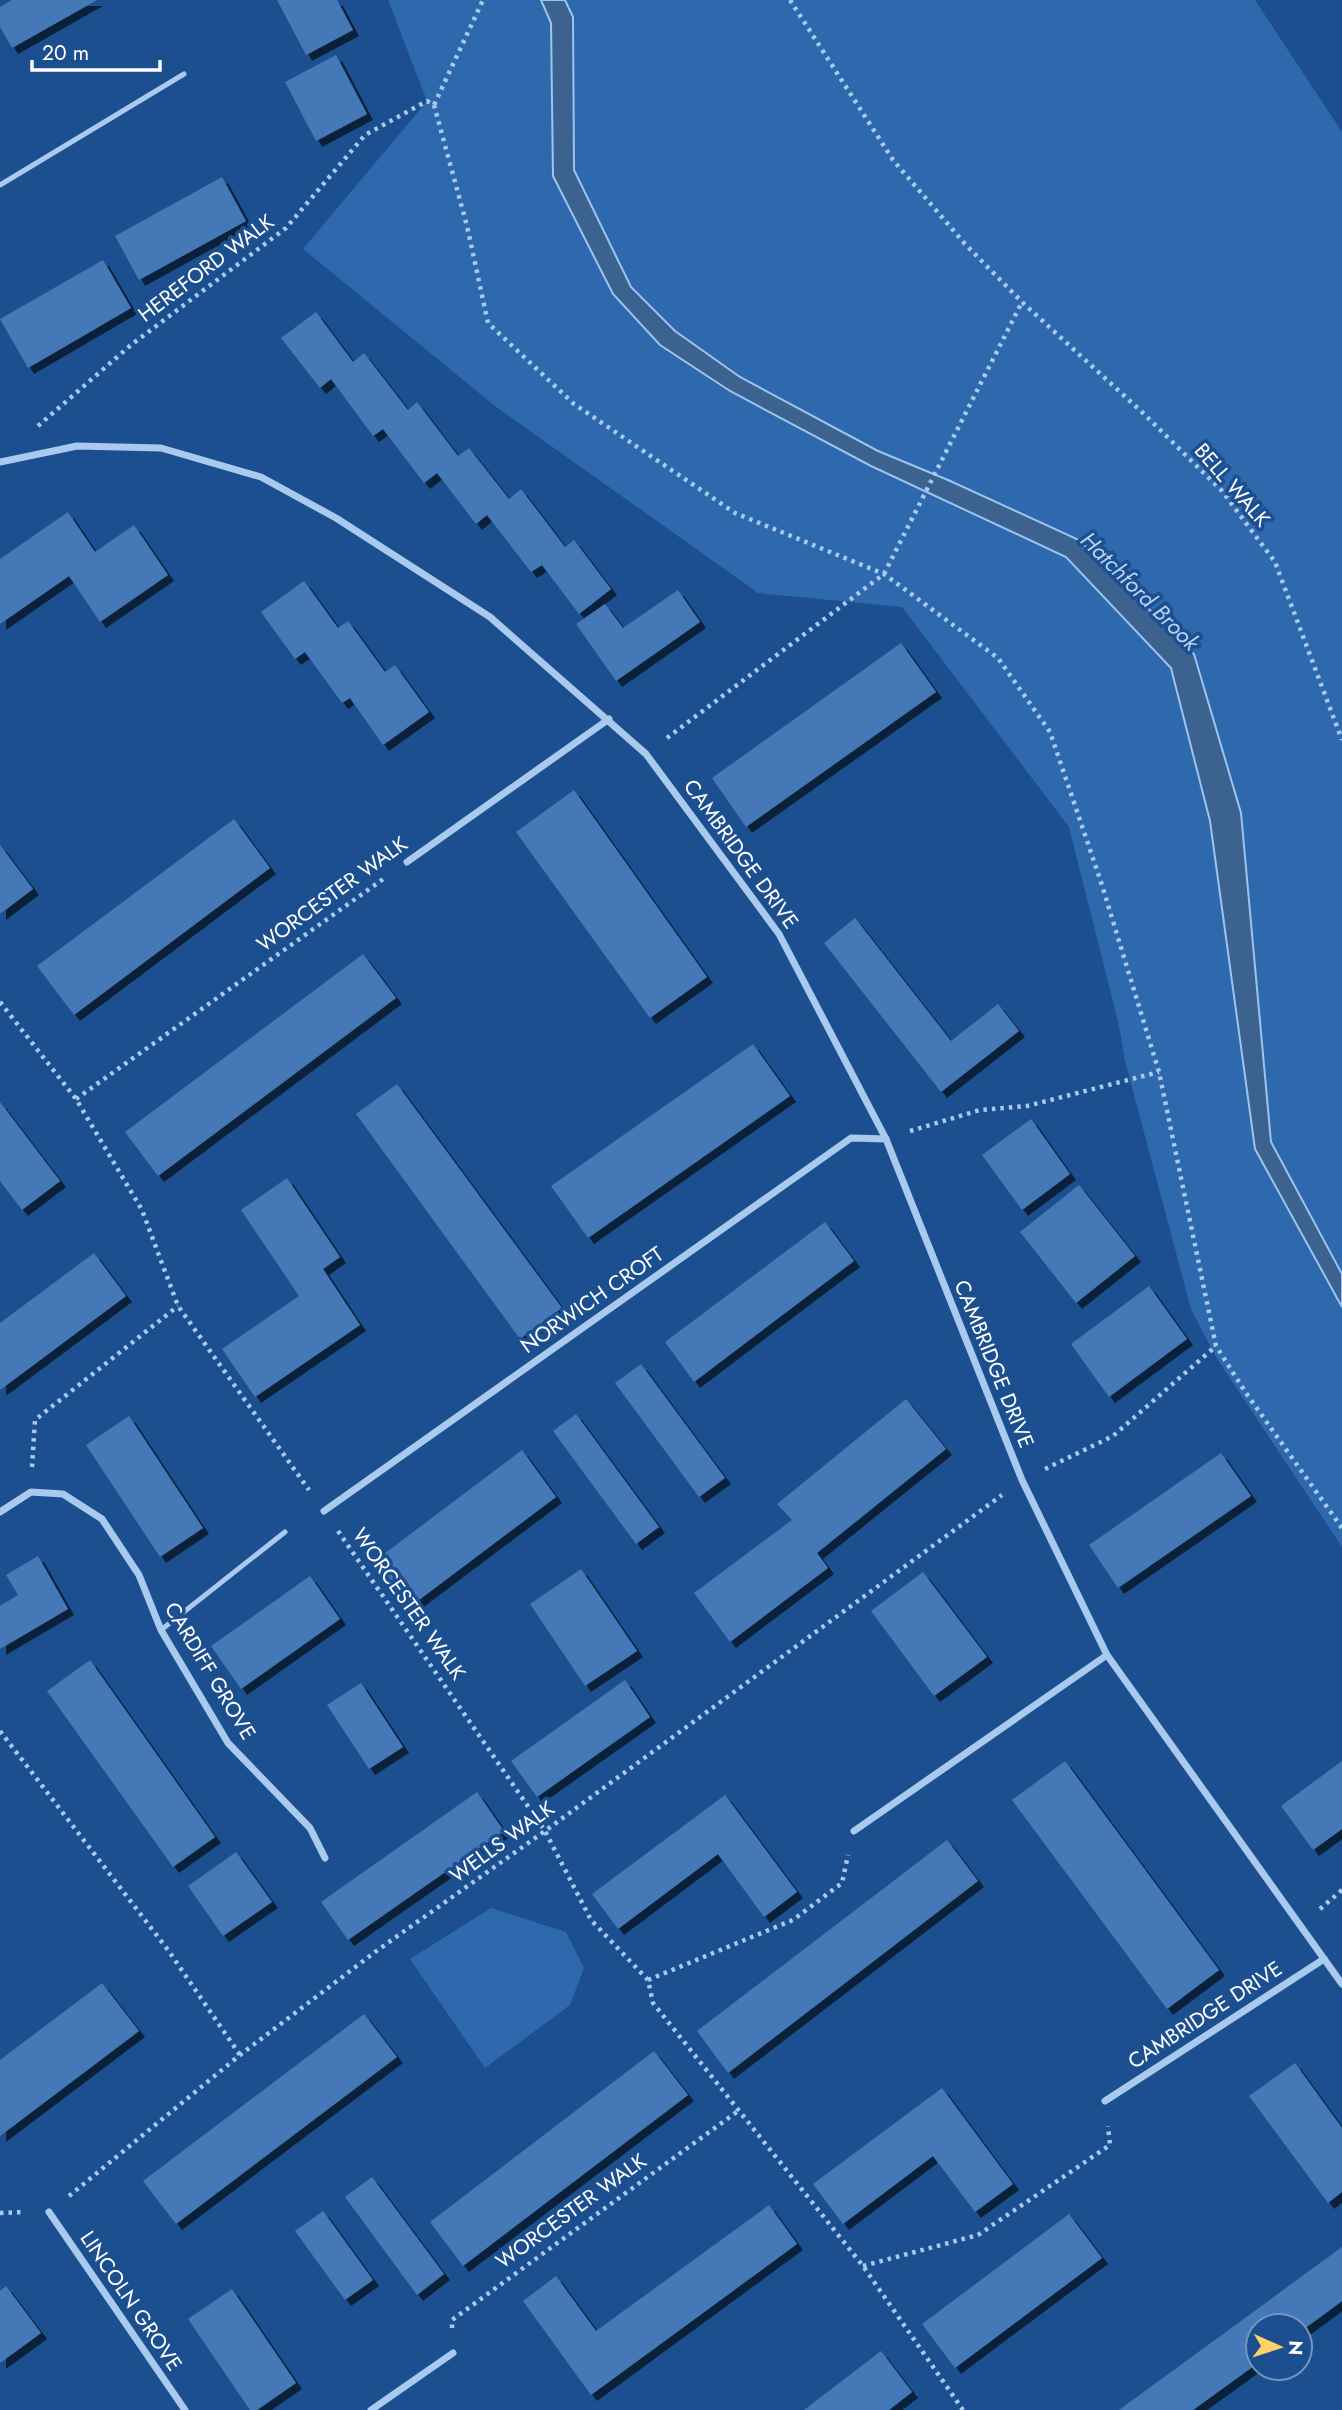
<svg xmlns="http://www.w3.org/2000/svg" width="1342" height="2410" font-family="Jost,sans-serif">
  <style>
    .green { fill: #2e69ad }
    .water { fill: #3c6290; stroke: #9cc4f0; stroke-width: 2 }
    .building { fill: #4478b7; filter: url(#shadow) }
    .lines { fill: none; stroke-linecap: round; stroke-linejoin: round }
    .path { stroke: #a9c9ee; stroke-width: 4.5; stroke-dasharray: 3.5 5; stroke-linecap: butt }
    .lane { stroke: #a9c9ee; stroke-width: 5 }
    .street { stroke: #a9c9ee; stroke-width: 7 }
    .labels { text-anchor: middle; dominant-baseline: central; stroke-width: 7; stroke-linejoin: round; paint-order: stroke }
    .street-label { font-size: 21px; fill: #fff; stroke: #1b4f8f }
    .water-label { font-size: 23px; font-style: italic; fill: #b5d3f5; stroke: #1b4f8f }
  </style>
  <defs>
    <filter id="shadow"><feDropShadow dx="6" dy="6" stdDeviation="0" flood-color="#0009"/></filter>
  </defs>
  <rect width="100%" height="100%" fill="#1b4f8f"/>
  <g class="green">
    <polygon points="388,0 1255,0 1342,132 1342,1547 1216,1357 1191,1309 1125,1061 1119,1026 1069,827 902,607 758,593 495,406 303,249 427,101"/>
    <polygon points="491,1908 566,1932 584,1968 570,2005 485,2068 410,1959"/>
  </g>
  <polygon class="water" points="541,0 565,0 573,17 574,170 631,287 675,331 740,377 878,451 948,480 1079,540 1194,654 1241,813 1271,1142 1342,1274 1342,1307 1255,1149 1210,821 1171,668 1066,557 871,466 730,391 660,345 613,294 553,176 551,23"/>
  <g class="building">
    <polygon points="12,0 97,0 12,48 0,27 0,7"/>
    <polygon points="277,0 337,0 353,30 306,55"/>
    <polygon points="336,55 367,114 316,141 285,82"/>
    <polygon points="222,177 246,221 139,280 115,236"/>
    <polygon points="103,260 131,308 28,368 0,319"/>
    <polygon points="316,312 353,362 364,353 408,410 417,402 458,456 469,448 509,499 521,489 565,547 574,540 611,589 579,614 542,565 531,572 487,515 476,524 437,473 424,483 383,429 373,436 331,379 320,388 281,338"/>
    <polygon points="68,512 95,552 134,525 168,575 100,622 69,576 0,624 0,559"/>
    <polygon points="304,581 338,628 348,621 385,672 395,665 429,712 383,745 350,698 342,703 305,652 295,659 261,612"/>
    <polygon points="678,590 700,622 616,681 576,624 605,604 623,628"/>
    <polygon points="901,643 936,692 746,827 712,778"/>
    <polygon points="574,790 707,977 650,1018 516,832"/>
    <polygon points="234,819 270,868 74,1015 37,966"/>
    <polygon points="0,845 33,889 0,914"/>
    <polygon points="855,918 951,1041 998,1004 1019,1031 941,1092 824,943"/>
    <polygon points="363,954 396,998 158,1176 125,1132"/>
    <polygon points="753,1044 790,1096 588,1238 551,1186"/>
    <polygon points="397,1084 562,1308 520,1339 356,1114"/>
    <polygon points="0,1102 60,1181 22,1210 0,1181"/>
    <polygon points="1031,1119 1070,1174 1022,1210 982,1155"/>
    <polygon points="287,1178 340,1257 323,1269 360,1325 255,1397 222,1349 299,1296 241,1210"/>
    <polygon points="1079,1185 1135,1256 1076,1303 1020,1232"/>
    <polygon points="825,1222 854,1261 694,1382 665,1342"/>
    <polygon points="94,1253 126,1296 0,1390 0,1323"/>
    <polygon points="1149,1286 1187,1339 1109,1397 1071,1344"/>
    <polygon points="641,1364 725,1478 699,1497 615,1383"/>
    <polygon points="906,1399 946,1449 817,1553 828,1568 730,1642 694,1593 792,1520 777,1504"/>
    <polygon points="576,1414 659,1527 636,1544 553,1431"/>
    <polygon points="129,1416 203,1528 160,1557 86,1445"/>
    <polygon points="522,1450 556,1497 411,1606 376,1560"/>
    <polygon points="1221,1453 1251,1496 1118,1588 1089,1545"/>
    <polygon points="38,1556 68,1609 0,1649 0,1606 18,1595 6,1575"/>
    <polygon points="581,1569 637,1651 585,1686 530,1604"/>
    <polygon points="923,1572 987,1657 934,1696 871,1611"/>
    <polygon points="310,1576 340,1619 241,1689 211,1646"/>
    <polygon points="90,1660 215,1837 173,1867 47,1691"/>
    <polygon points="625,1680 650,1717 537,1797 511,1761"/>
    <polygon points="361,1683 403,1747 369,1769 327,1705"/>
    <polygon points="1065,1761 1219,1970 1167,2009 1012,1800"/>
    <polygon points="1342,1761 1342,1829 1313,1850 1281,1806"/>
    <polygon points="477,1792 504,1831 348,1940 321,1902"/>
    <polygon points="725,1795 797,1892 764,1917 718,1854 618,1929 592,1894"/>
    <polygon points="947,1840 978,1881 728,2073 697,2031"/>
    <polygon points="236,1852 272,1902 223,1936 188,1886"/>
    <polygon points="102,1983 139,2031 0,2136 0,2060"/>
    <polygon points="364,2014 397,2057 176,2224 143,2181"/>
    <polygon points="654,2051 688,2095 463,2266 430,2222"/>
    <polygon points="1295,2063 1342,2128 1342,2192 1328,2203 1249,2096"/>
    <polygon points="942,2088 1013,2184 975,2212 933,2156 843,2224 813,2184"/>
    <polygon points="372,2177 444,2274 417,2295 345,2197"/>
    <polygon points="769,2205 797,2244 591,2395 523,2301 556,2276 596,2331"/>
    <polygon points="323,2211 373,2280 345,2300 295,2231"/>
    <polygon points="1069,2214 1102,2258 955,2368 922,2324"/>
    <polygon points="1342,2247 1342,2301 1300,2332 1300,2326 1258,2326 1258,2363 1193,2410 1119,2410"/>
    <polygon points="6,2286 41,2333 0,2363 0,2291"/>
    <polygon points="232,2289 296,2383 257,2410 250,2410 188,2319"/>
    <polygon points="881,2351 912,2392 889,2410 804,2410"/>
  </g>
  <g class="lines">
    <g class="path">
      <polyline points="790,0 893,160 965,244 1022,302 1143,413 1222,491 1275,562 1342,740"/>
      <polyline points="434,105 467,226 488,323 574,404 735,513 884,574 998,658 1050,732 1101,882 1159,1072 1216,1346 1246,1393 1342,1528"/>
      <polyline points="38,426 131,345 286,228 365,135 427,101 434,105 483,0"/>
      <polyline points="667,738 884,574 1022,302"/>
      <polyline points="0,1002 76,1099 142,1210 178,1306 309,1490"/>
      <polyline points="76,1099 386,877"/>
      <polyline points="910,1131 980,1110 1027,1106 1159,1072"/>
      <polyline points="32,1467 35,1420 178,1306"/>
      <polyline points="1045,1469 1113,1436 1216,1346"/>
      <polyline points="338,1531 545,1831 591,1920 648,1980 653,2003 863,2266 963,2410"/>
      <polyline points="0,1731 168,1950 240,2055"/>
      <polyline points="1320,1909 1342,1890"/>
      <polyline points="648,1980 793,1920 842,1883 848,1855"/>
      <polyline points="69,2196 240,2055 375,1952 545,1831 1002,1495"/>
      <polyline points="0,2213 24,2212"/>
      <polyline points="863,2266 978,2235 1110,2145 1108,2126"/>
      <polyline points="452,2328 452,2320 738,2111"/>
    </g>
    <g class="lane">
      <polyline points="0,185 184,74"/>
      <polyline points="161,1630 285,1532"/>
    </g>
    <g class="street">
      <polyline points="0,462 77,446 161,448 261,477 336,518 490,617 646,754 779,934 886,1139 1022,1480 1107,1655 1342,1984"/>
      <polyline points="407,862 609,719"/>
      <polyline points="324,1511 851,1138 886,1139"/>
      <polyline points="0,1512 31,1492 63,1494 102,1519 139,1575 161,1630 228,1743 310,1828 325,1858"/>
      <polyline points="854,1831 1107,1655"/>
      <polyline points="1105,2101 1324,1959"/>
      <polyline points="49,2212 185,2410"/>
      <polyline points="371,2410 453,2353"/>
    </g>
  </g>
  <g class="labels">
    <g class="street-label">
      <text transform="translate(206 268) rotate(-37)">HEREFORD WALK</text>
      <text transform="translate(1232 485) rotate(49)">BELL WALK</text>
      <text transform="translate(741 854) rotate(54)">CAMBRIDGE DRIVE</text>
      <text transform="translate(332 894) rotate(-36)">WORCESTER WALK</text>
      <text transform="translate(592 1300) rotate(-35)">NORWICH CROFT</text>
      <text transform="translate(994 1364) rotate(68)">CAMBRIDGE DRIVE</text>
      <text transform="translate(409 1604) rotate(55)">WORCESTER WALK</text>
      <text transform="translate(210 1671) rotate(59)">CARDIFF GROVE</text>
      <text transform="translate(502 1842) rotate(-36)">WELLS WALK</text>
      <text transform="translate(1205 2015) rotate(-33)">CAMBRIDGE DRIVE</text>
      <text transform="translate(571 2211) rotate(-36)">WORCESTER WALK</text>
      <text transform="translate(131 2301) rotate(56)">LINCOLN GROVE</text>
    </g>
    <g class="water-label">
      <text transform="translate(1140 591) rotate(45)">Hatchford Brook</text>
    </g>
  </g>
  <g transform="translate(1279 2347) rotate(93)"><circle r="33" fill="#1b4f8f" stroke="#7695bc" stroke-width="2"/>
  <path d="M0-5L12 26L0 18L-12 26Z" fill="#ffd166"/>
  <text y="-10" font-size="19" font-weight="bold" text-anchor="middle" fill="#ffffff">N</text>
  </g>
  <path d="M32 60v10h128v-10" fill="none" stroke="#ffffff" stroke-width="3.5"/>
  <text x="42" y="60" font-size="21" fill="#ffffff" stroke="#1b4f8f" stroke-width="5" paint-order="stroke">20 m</text>
</svg>
